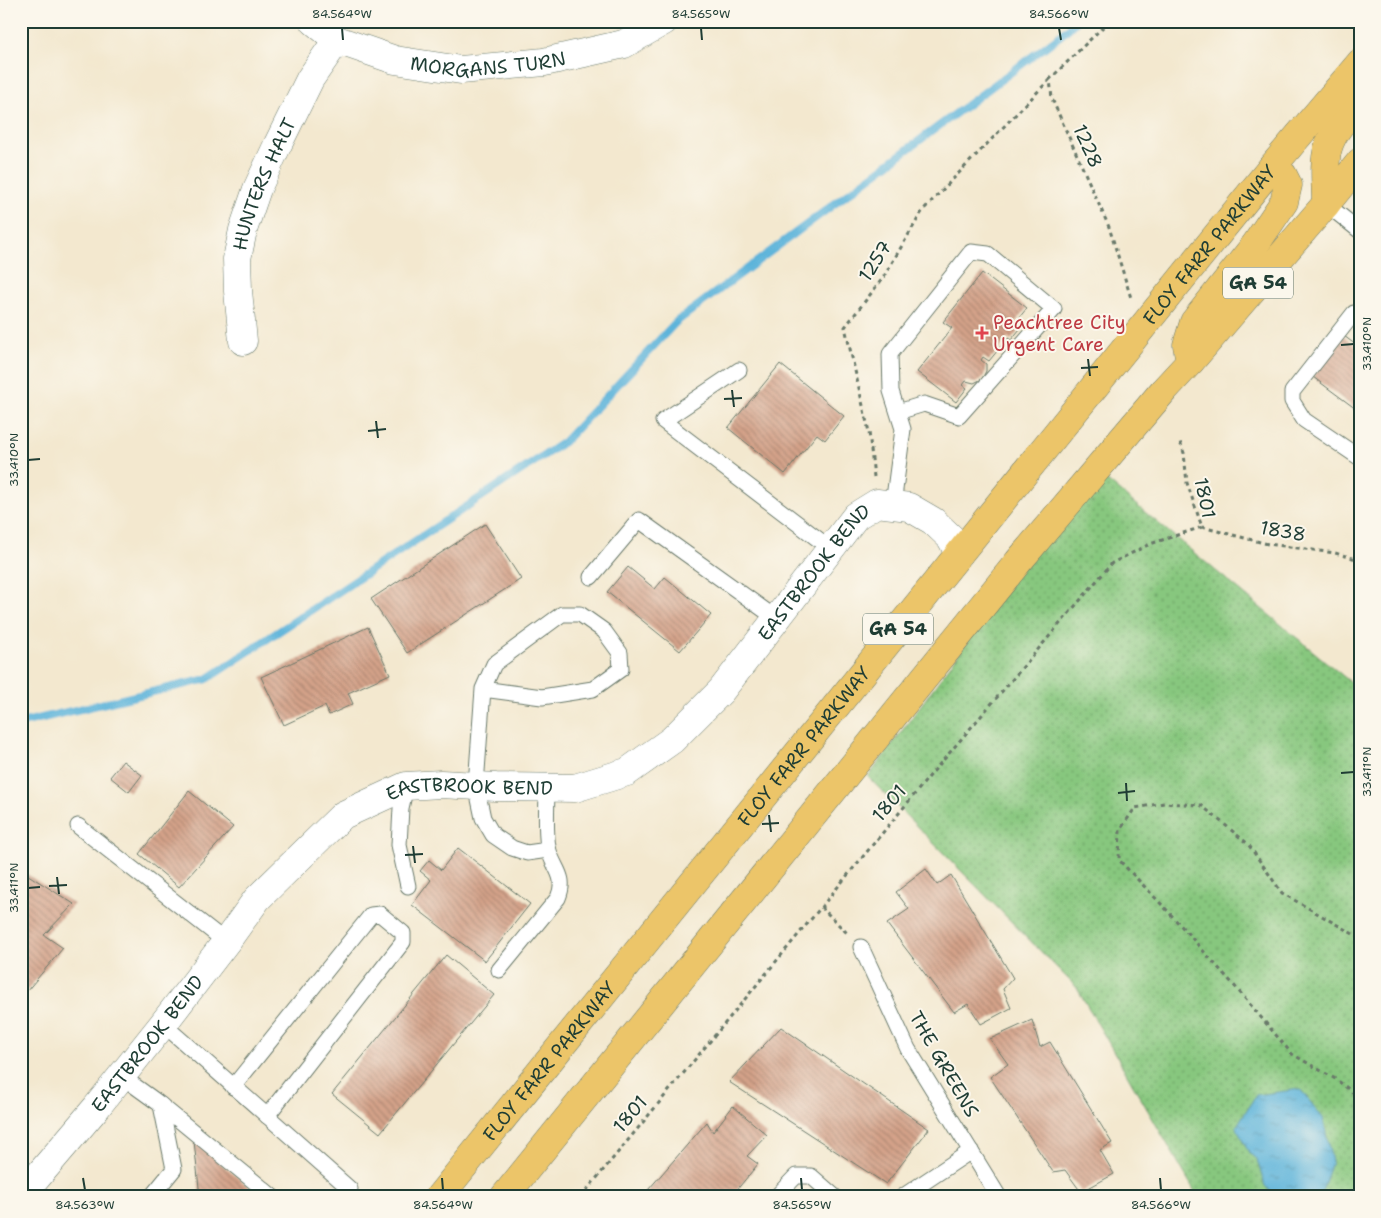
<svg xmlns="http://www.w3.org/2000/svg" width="1381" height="1218" font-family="'Shantell Sans',sans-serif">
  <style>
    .grass { fill: url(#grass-dots); stroke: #538259 }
    .water { fill: url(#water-ripples); stroke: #3e7887 }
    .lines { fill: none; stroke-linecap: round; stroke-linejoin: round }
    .stream { stroke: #5db4da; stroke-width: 8 }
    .building { fill: url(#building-back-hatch) }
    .service-casing { stroke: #69796a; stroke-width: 17 }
    .minor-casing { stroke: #69796a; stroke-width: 29 }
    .primary-casing { stroke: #69796a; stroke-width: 29 }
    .path { stroke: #69796a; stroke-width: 3; stroke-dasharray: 4 4; stroke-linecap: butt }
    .service { stroke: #fff; stroke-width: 15 }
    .minor { stroke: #fff; stroke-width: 28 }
    .primary { stroke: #ecc569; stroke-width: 28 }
    .ticks { fill: none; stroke: #1f3d34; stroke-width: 2 }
    .health-dot { fill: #e0444e; stroke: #fbf7ec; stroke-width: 2 }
    .labels { text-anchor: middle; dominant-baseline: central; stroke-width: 4; stroke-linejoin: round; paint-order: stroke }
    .shield { fill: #fbf7ec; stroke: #61756b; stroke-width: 1 }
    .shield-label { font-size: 18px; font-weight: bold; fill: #1f3d34 }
    .street-label { font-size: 19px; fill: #1f3d34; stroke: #fbf7ec }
    .health-label { font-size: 19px; fill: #be3a42; stroke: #fbf7ec; text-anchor: start }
    .neatline { fill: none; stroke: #1f3d34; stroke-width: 2 }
    .ticks-label { font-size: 12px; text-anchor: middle; fill: #1f3d34 }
  </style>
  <defs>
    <pattern id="grass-dots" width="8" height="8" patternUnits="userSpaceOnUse" patternTransform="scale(1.25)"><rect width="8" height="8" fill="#87c77e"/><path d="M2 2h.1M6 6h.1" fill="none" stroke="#6ea368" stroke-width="1.8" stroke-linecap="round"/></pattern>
    <pattern id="water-ripples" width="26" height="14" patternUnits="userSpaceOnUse" patternTransform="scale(1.25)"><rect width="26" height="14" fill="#5db4da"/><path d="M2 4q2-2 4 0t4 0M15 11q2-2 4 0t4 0" fill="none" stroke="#4c94b2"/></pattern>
    <pattern id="building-back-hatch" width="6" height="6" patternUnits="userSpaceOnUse" patternTransform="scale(1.25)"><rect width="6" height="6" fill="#d4a289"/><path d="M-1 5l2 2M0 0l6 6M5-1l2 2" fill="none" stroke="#ab8571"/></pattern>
  </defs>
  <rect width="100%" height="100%" fill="#fbf7ec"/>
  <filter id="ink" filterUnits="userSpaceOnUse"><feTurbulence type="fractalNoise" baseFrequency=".02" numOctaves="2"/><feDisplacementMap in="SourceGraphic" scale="10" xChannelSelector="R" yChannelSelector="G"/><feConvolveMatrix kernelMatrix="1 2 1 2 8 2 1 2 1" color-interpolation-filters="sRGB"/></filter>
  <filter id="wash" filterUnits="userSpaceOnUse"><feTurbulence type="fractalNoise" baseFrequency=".0096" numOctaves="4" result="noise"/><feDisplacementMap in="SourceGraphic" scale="20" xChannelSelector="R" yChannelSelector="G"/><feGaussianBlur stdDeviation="1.12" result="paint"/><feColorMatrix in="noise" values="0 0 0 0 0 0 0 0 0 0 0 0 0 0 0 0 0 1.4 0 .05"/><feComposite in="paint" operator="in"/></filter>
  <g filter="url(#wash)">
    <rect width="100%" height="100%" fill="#f3e8cf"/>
    <polygon class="grass" points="1094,470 1360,690 1360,1197 1198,1197 1077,988 868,777"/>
    <polygon class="water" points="1300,1089 1323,1118 1332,1162 1320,1197 1278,1197 1265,1186 1257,1160 1249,1153 1236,1127 1256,1095"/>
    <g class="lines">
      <polyline class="stream" points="21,723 207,679 564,442 676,322 1061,35 1077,21"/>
    </g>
    <g id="blocks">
      <g class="building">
        <polygon points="982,273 1027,308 1014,324 1020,329 1011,340 1008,338 989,361 983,357 981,360 986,364 986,371 982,379 974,383 966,381 963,385 967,388 956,402 917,372 952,328 943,322"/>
        <polygon points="1344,336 1360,348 1360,412 1313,377"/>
        <polygon points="780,364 844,416 825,440 817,434 785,474 728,428"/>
        <polygon points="485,524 521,579 407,653 371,599"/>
        <polygon points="628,567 655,589 665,577 711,615 680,651 607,592"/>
        <polygon points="368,627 390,674 348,693 353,704 329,715 325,706 284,725 261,677"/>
        <polygon points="123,761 142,775 129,792 110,777"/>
        <polygon points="189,791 233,827 179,887 139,854"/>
        <polygon points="458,848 530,904 485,961 412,905 431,880 420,871 429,860 441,870"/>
        <polygon points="926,869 937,885 951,875 1013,978 1003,989 1011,1008 981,1024 968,1004 954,1012 887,924 909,909 896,892"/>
        <polygon points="25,873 74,904 44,935 63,948 26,992 21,988 21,877"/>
        <polygon points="446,955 494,995 380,1133 332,1094"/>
        <polygon points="1032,1020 1040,1047 1050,1042 1112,1143 1100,1150 1114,1174 1081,1192 1065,1170 1053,1172 990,1077 1008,1064 990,1039"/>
        <polygon points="781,1027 929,1129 886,1184 729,1082"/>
        <polygon points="733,1106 767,1135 747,1156 758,1164 731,1197 642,1197 707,1122 713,1132"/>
        <polygon points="194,1141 261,1197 200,1197"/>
      </g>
    </g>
  </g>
  <g filter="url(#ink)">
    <use href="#blocks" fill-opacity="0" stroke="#69796a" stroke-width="1"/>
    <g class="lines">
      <g class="service-casing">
        <g id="service">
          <polyline points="1326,204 1360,231"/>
          <polyline points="1360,314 1354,313 1292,392 1292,401 1304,420 1360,458"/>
          <polyline points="739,370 663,421 831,549"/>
          <polyline points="893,505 903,429 891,391 890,354 971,252 988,254 1054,309 959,416 924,404 898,412"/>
          <polyline points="591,577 639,520 777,619"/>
          <polyline points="483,689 542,697 593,689 621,669 620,653 604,631 580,614 562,614 494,664 483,689 476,785 483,818 493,835 512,848 527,853 541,851 548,848"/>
          <polyline points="406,786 401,808 399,845 408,886"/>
          <polyline points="78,826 226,942"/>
          <polyline points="861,947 908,1049 999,1197"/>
          <path d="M499,970l59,-72c10,-23 -6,-30 -10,-51 -3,-19 -1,-40 -1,-59"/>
          <polyline points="163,1024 350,1189"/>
          <polyline points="121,1076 157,1102 273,1197"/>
          <polyline points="233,1087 371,915 380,914 403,933 403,942 267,1116"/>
          <polyline points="151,1197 174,1169 161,1105"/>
          <polyline points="776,1197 796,1176 811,1176 835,1197"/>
          <polyline points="902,1197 971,1151"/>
        </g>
      </g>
      <g class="minor-casing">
        <g id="minor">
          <path id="s1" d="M314,21l23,19 58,20 66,10 83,-8 80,-18 40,-23"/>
          <path id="s2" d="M243,341l-5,-50 -1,-32 6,-29 14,-41 20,-43 33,-67 27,-39"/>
          <path id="s3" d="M21,1196l75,-88 67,-84 63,-82 31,-43 86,-84 63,-29 35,-2 55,3 79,1 52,-16 45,-32 49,-49 135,-175 21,-13 32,4 24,14 18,17 8,16"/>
        </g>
      </g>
      <g class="primary-casing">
        <g id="primary">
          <path d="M1326,204c0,-18 -3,-39 2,-56 5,-18 20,-32 32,-46"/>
          <polyline points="1190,362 1187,345 1194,322 1255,245 1284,202 1288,185 1283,175 1272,167"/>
          <path id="s4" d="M439,1197l833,-1030 88,-104"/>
          <polyline points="504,1197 1018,562 1164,390 1190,362 1326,204 1360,162"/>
        </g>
      </g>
      <g class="path">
        <polyline points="1109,21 1050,79 1052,99 1109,227 1131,298"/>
        <polyline points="874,477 869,432 845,327 883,278 923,210 1050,79"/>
        <polyline points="1202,527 1268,544 1335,553 1360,560"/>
        <polyline points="821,907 848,934"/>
        <polyline points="1360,938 1282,893 1248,844 1201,805 1164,803 1135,808 1120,830 1119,860 1165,908 1232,983 1292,1054 1337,1080 1360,1098"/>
        <polyline points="581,1197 933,772 1112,563 1150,544 1202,527 1187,483 1184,453 1180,442"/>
      </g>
      <use href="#service" class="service"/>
      <use href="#minor" class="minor"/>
      <use href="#primary" class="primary"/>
    </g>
  </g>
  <path class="ticks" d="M342,28l1,12M701,28l1,12M1059,28l2,12M1341,345l13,-1M1088,359l2,17M1081,368l17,-1M732,390l2,17M724,399l18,-1M376,421l2,17M368,431l18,-2M28,460l12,-1M1341,773l13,-1M1126,783l1,18M1118,793l17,-2M769,815l2,17M762,824l17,-1M413,846l2,17M405,855l18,-1M57,877l2,17M49,886l18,-1M28,888l12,-1M83,1178l2,12M442,1178l1,12M801,1178l1,12M1160,1178l1,12"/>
  <path class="health-dot" d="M979.5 325.5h5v5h5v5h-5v5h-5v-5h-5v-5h5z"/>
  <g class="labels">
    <g class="shield">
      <rect x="1223" y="267.5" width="70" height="31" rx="4"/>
      <rect x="863" y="613.5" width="70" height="31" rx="4"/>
    </g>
    <g class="shield-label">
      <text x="1258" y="283">GA 54</text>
      <text x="898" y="629">GA 54</text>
    </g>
    <g class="street-label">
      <text stroke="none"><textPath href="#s1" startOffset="185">MORGANS TURN</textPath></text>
      <text transform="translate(1088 146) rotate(66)">1228</text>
      <text stroke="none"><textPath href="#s2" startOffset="162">HUNTERS HALT</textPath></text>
      <text stroke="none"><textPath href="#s4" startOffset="1225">FLOY FARR PARKWAY</textPath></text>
      <text transform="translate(875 261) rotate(-57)">1257</text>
      <text transform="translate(1205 498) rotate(78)">1801</text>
      <text transform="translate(1283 531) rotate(10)">1838</text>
      <text stroke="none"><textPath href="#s3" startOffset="1068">EASTBROOK BEND</textPath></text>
      <text stroke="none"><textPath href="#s4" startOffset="580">FLOY FARR PARKWAY</textPath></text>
      <text stroke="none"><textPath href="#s3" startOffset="632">EASTBROOK BEND</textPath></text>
      <text transform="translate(889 803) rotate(-50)">1801</text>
      <text stroke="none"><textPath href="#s3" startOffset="198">EASTBROOK BEND</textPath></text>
      <text stroke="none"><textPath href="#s4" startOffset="175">FLOY FARR PARKWAY</textPath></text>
      <text transform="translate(944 1064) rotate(60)">THE GREENS</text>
      <text transform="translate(630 1114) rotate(-50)">1801</text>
    </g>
    <g class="health-label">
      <text x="993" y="322">Peachtree City<tspan x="993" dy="22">Urgent Care</tspan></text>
    </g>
  </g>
  <rect width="1381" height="1218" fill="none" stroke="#fbf7ec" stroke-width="55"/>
  <rect x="28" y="28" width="1326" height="1162" class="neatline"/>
  <g class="ticks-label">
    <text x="342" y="18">84.564°W</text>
    <text x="701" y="18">84.565°W</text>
    <text x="1059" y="18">84.566°W</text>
    <text transform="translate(1367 344) rotate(-90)" y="4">33.410°N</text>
    <text transform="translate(14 460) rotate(-90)" y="4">33.410°N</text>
    <text transform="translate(1367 772) rotate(-90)" y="4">33.411°N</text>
    <text transform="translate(14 888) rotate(-90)" y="4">33.411°N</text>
    <text x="85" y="1209">84.563°W</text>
    <text x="443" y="1209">84.564°W</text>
    <text x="802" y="1209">84.565°W</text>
    <text x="1161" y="1209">84.566°W</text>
  </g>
</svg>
